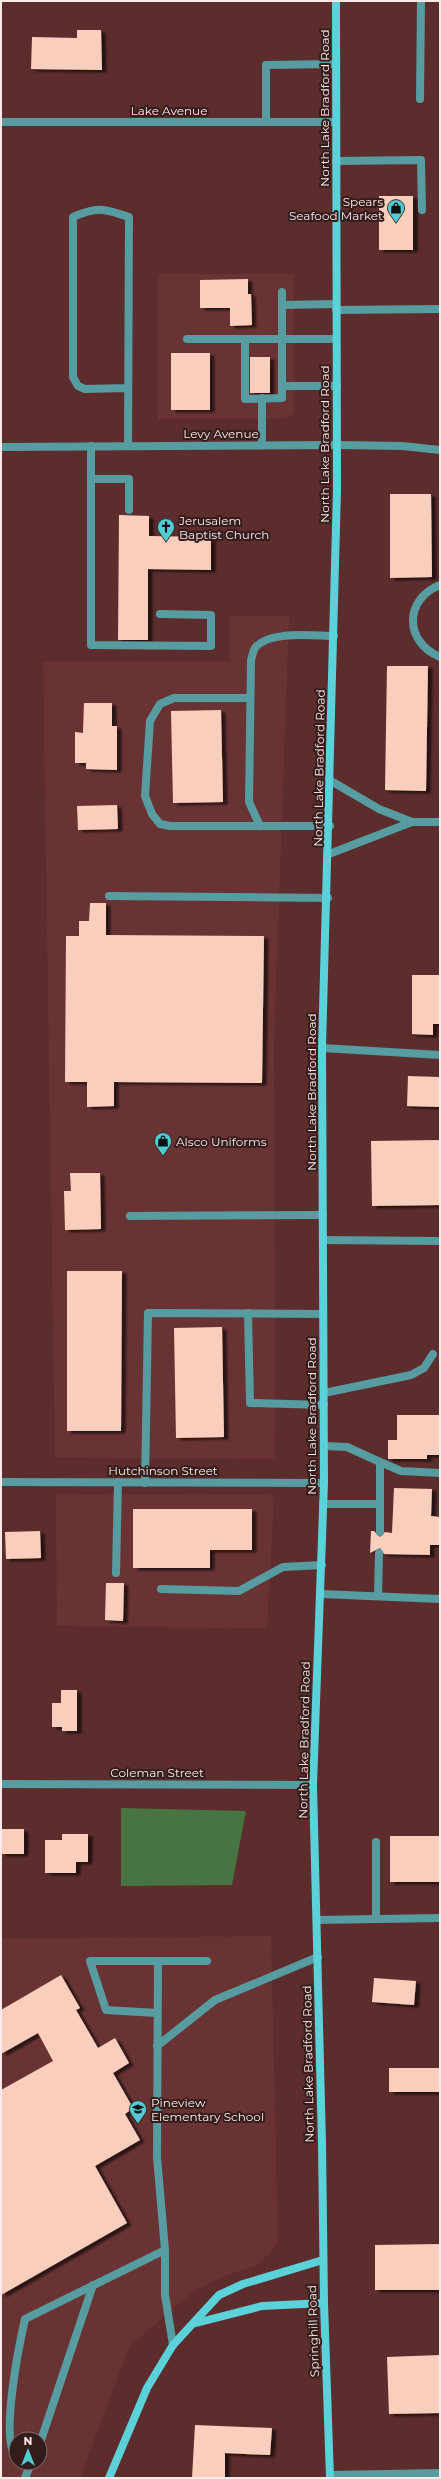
<svg xmlns="http://www.w3.org/2000/svg" width="441" height="2479" font-family="Montserrat,sans-serif">
  <style>
    .built { fill: #6a3333; fill-rule: evenodd }
    .green { fill: #487343 }
    .building { fill: #facebd; filter: url(#shadow) }
    .lines { fill: none; stroke-linecap: round; stroke-linejoin: round }
    .service { stroke: #579ca1; stroke-width: 8 }
    .minor { stroke: #579ca1; stroke-width: 8 }
    .tertiary { stroke: #579ca1; stroke-width: 8 }
    .secondary { stroke: #5bd1d9; stroke-width: 8 }
    .labels { text-anchor: middle; dominant-baseline: central; stroke-width: 4; stroke-linejoin: round; paint-order: stroke }
    .street-label { font-size: 12px; fill: #fde9e8; stroke: #331d1c }
    .poi-label { font-size: 12px; fill: #fde9e8; stroke: #331d1c; text-anchor: start }
  </style>
  <defs>
    <filter id="shadow"><feDropShadow dx="4.5" dy="2.5" stdDeviation="1" flood-color="#0009"/></filter>
  </defs>
  <rect width="100%" height="100%" fill="#5c2d2c"/>
  <g class="built">
    <polygon points="158,274 294,274 294,412 289,417 282,419 158,419"/>
    <polygon points="230,616 289,616 274,1042 275,1459 55,1458 43,661 230,661"/>
    <polygon points="56,1494 268,1495 274,1497 267,1628 57,1626"/>
    <path d="M271,1936l7,305 -8,12 -13,12 -33,11 -26,13 -17,12 -52,46 -49,131h-79v-539zM16,2439h24v24h-24z"/>
  </g>
  <polygon class="green" points="121,1808 246,1811 232,1885 121,1886"/>
  <g class="building">
    <polygon points="77,30 101,30 102,70 31,69 32,37 77,38"/>
    <rect x="379" y="196" width="34" height="54"/>
    <polygon points="248,279 248,294 251,294 252,325 230,326 230,308 200,308 200,280"/>
    <rect x="171" y="353" width="39" height="57"/>
    <rect x="250" y="357" width="20" height="36"/>
    <polygon points="390,494 431,494 432,577 390,578"/>
    <polygon points="119,515 149,516 149,536 211,537 211,570 148,569 148,640 118,640"/>
    <polygon points="387,666 428,666 426,791 385,790"/>
    <polygon points="84,703 112,703 112,726 117,726 117,770 86,769 86,763 75,763 75,732 83,733"/>
    <polygon points="221,710 223,802 173,803 171,711"/>
    <polygon points="117,805 118,829 78,830 77,806"/>
    <polygon points="90,903 106,903 106,935 264,936 262,1083 114,1082 114,1106 87,1107 87,1082 65,1082 66,936 79,936 79,921 89,921"/>
    <polygon points="412,975 440,975 440,1024 433,1024 433,1035 412,1034"/>
    <polygon points="408,1076 440,1077 440,1107 407,1106"/>
    <polygon points="440,1140 440,1205 372,1206 371,1141"/>
    <polygon points="70,1173 100,1173 101,1229 65,1230 64,1191 71,1191"/>
    <polygon points="67,1271 122,1271 121,1431 67,1431"/>
    <polygon points="222,1327 224,1437 176,1438 174,1328"/>
    <polygon points="397,1415 440,1415 440,1455 427,1455 427,1459 388,1459 388,1440 397,1440"/>
    <polygon points="394,1488 432,1489 431,1516 440,1517 440,1545 430,1545 430,1555 384,1554 380,1548 370,1553 371,1531 374,1531 380,1537 385,1532 392,1533"/>
    <polygon points="133,1509 252,1509 252,1550 210,1550 210,1568 133,1568"/>
    <polygon points="40,1531 41,1558 6,1559 5,1532"/>
    <polygon points="106,1583 124,1583 123,1621 105,1620"/>
    <polygon points="61,1690 77,1690 77,1731 62,1731 62,1727 52,1727 52,1703 61,1703"/>
    <rect x="1" y="1829" width="23" height="25"/>
    <polygon points="62,1834 88,1834 88,1862 76,1862 76,1873 45,1873 45,1840 62,1840"/>
    <rect x="390" y="1836" width="50" height="46"/>
    <polygon points="61,1975 80,2008 76,2010 98,2048 115,2038 129,2063 113,2073 133,2108 125,2114 140,2140 95,2166 127,2223 1,2295 1,2090 53,2061 38,2033 1,2054 1,2010"/>
    <polygon points="374,1978 416,1981 414,2005 372,2002"/>
    <rect x="389" y="2068" width="51" height="24"/>
    <polygon points="440,2244 440,2290 375,2290 375,2245"/>
    <polygon points="440,2355 440,2413 389,2414 387,2357"/>
    <polygon points="195,2425 272,2428 270,2455 225,2453 225,2478 192,2478"/>
  </g>
  <g class="lines">
    <g class="service">
      <polyline points="420,99 421,1"/>
      <polyline points="266,122 266,65 336,64"/>
      <polyline points="336,161 421,160 422,210"/>
      <polyline points="282,305 336,304"/>
      <polyline points="336,310 440,309"/>
      <polyline points="187,339 336,339"/>
      <polyline points="245,339 245,399 282,398 282,292"/>
      <polyline points="282,386 337,386"/>
      <path d="M128,388l-43,1 -7,-3 -5,-9v-160c26,-11 30,-8 56,0l-1,229"/>
      <polyline points="262,445 262,398"/>
      <polyline points="91,446 91,645 211,646 211,615 160,614"/>
      <polyline points="91,479 129,479 129,510"/>
      <path d="M440,585c-36,14 -36,57 0,72"/>
      <polyline points="250,698 174,698 160,704 150,721 145,796 152,814 160,824 170,826 330,826"/>
      <path d="M260,826l-11,-24 2,-142c1,-3 2,-9 4,-12 14,-18 59,-12 79,-12"/>
      <polyline points="109,896 328,898"/>
      <polyline points="322,1048 440,1055"/>
      <polyline points="130,1216 323,1215"/>
      <polyline points="323,1240 440,1241"/>
      <polyline points="248,1313 250,1403 324,1405"/>
      <polyline points="324,1393 411,1375 424,1368 433,1354"/>
      <polyline points="324,1446 347,1447 380,1462 380,1504"/>
      <polyline points="380,1462 401,1471 440,1473"/>
      <polyline points="145,1483 148,1313 323,1314"/>
      <polyline points="323,1504 380,1504 380,1532"/>
      <polyline points="116,1573 118,1482"/>
      <polyline points="161,1589 239,1591 283,1567 322,1565"/>
      <polyline points="321,1594 440,1599"/>
      <polyline points="378,1596 379,1553"/>
      <polyline points="376,1842 376,1919"/>
      <polyline points="317,1920 440,1918"/>
      <polyline points="158,1961 157,2157 165,2250 165,2295 173,2345"/>
      <polyline points="157,2013 106,2010 90,1961 207,1961"/>
      <polyline points="157,2046 215,2000 318,1957"/>
      <polyline points="40,2443 93,2285"/>
      <path d="M16,2457c-16,-17 3,-112 9,-138l140,-69"/>
      <polyline points="330,2475 440,2473"/>
      <polyline points="25,2478 31,2463"/>
    </g>
    <g class="minor">
      <polyline points="1,122 336,122"/>
      <polyline points="1,1482 324,1483"/>
      <polyline points="1,1784 313,1785"/>
    </g>
    <g class="tertiary">
      <polyline points="1,447 337,445 402,446 440,450"/>
      <polyline points="331,781 379,809 412,822"/>
      <polyline points="329,854 412,822 440,822"/>
    </g>
    <g class="secondary">
      <polyline points="196,2323 262,2306 324,2303"/>
      <polyline points="109,2478 147,2388 173,2345 219,2295 243,2284 323,2260"/>
      <polyline points="330,2478 324,2303 322,2143 313,1785 324,1483 322,1048 337,490 336,1"/>
    </g>
  </g>
  <defs>
    <g id="shop-pin" transform="scale(0.9)"><path d="M0 17L-7.5 6A9.5 9.5 0 1 1 7.5 6Z" fill="#51ccd4" stroke="#331d1c"/><path d="M-5-2.5h2.3a2.7 3.5 0 0 1 5.4 0H5L5.5 6h-11ZM-1.5-2.5h3a1.5 2.3 0 0 0-3 0Z" fill="#111"/></g>
    <g id="church-pin" transform="scale(0.9)"><path d="M0 17L-7.5 6A9.5 9.5 0 1 1 7.5 6Z" fill="#51ccd4" stroke="#331d1c"/><path d="M-1.2-6h2.4v3.5h3.3v2.4h-3.3V6h-2.4V-.1h-3.3v-2.4h3.3Z" fill="#111"/></g>
    <g id="school-pin" transform="scale(0.9)"><path d="M0 17L-7.5 6A9.5 9.5 0 1 1 7.5 6Z" fill="#51ccd4" stroke="#331d1c"/><path d="M0-5L7-2L0 1L-7-2ZM-4 1L0 2.5L4 1V4Q0 6-4 4Z" fill="#111"/></g>
  </defs>
  <g fill-rule="evenodd">
    <use href="#shop-pin" x="396" y="208"/>
    <use href="#church-pin" x="166" y="527"/>
    <use href="#shop-pin" x="163" y="1141"/>
    <use href="#school-pin" x="138" y="2109"/>
  </g>
  <g class="labels">
    <g class="street-label">
      <text transform="translate(324 108) rotate(-90)">North Lake Bradford Road</text>
      <text x="169" y="110">Lake Avenue</text>
      <text x="221" y="433">Levy Avenue</text>
      <text transform="translate(324 444) rotate(-90)">North Lake Bradford Road</text>
      <text transform="translate(319 768) rotate(-89)">North Lake Bradford Road</text>
      <text transform="translate(311 1092) rotate(-90)">North Lake Bradford Road</text>
      <text transform="translate(311 1416) rotate(-90)">North Lake Bradford Road</text>
      <text x="163" y="1470">Hutchinson Street</text>
      <text transform="translate(304 1740) rotate(-89)">North Lake Bradford Road</text>
      <text x="157" y="1772">Coleman Street</text>
      <text transform="translate(308 2064) rotate(-91)">North Lake Bradford Road</text>
      <text transform="translate(313 2331) rotate(-92)">Springhill Road</text>
    </g>
    <g class="poi-label">
      <text x="383" y="201" text-anchor="end">Spears<tspan x="383" dy="14">Seafood Market</tspan></text>
      <text x="179" y="520">Jerusalem<tspan x="179" dy="14">Baptist Church</tspan></text>
      <text x="176" y="1141">Alsco Uniforms</text>
      <text x="151" y="2102">Pineview<tspan x="151" dy="14">Elementary School</tspan></text>
    </g>
  </g>
  <rect width="441" height="2479" fill="none" stroke="#fde9e8" stroke-width="4"/>
  <g transform="translate(28 2451)"><circle r="19" fill="#331d1c" stroke="#846f6e"/>
  <path d="M0-3L7 15L0 10L-7 15Z" fill="#51ccd4"/>
  <text y="-6" font-size="11" font-weight="bold" text-anchor="middle" fill="#fde9e8">N</text>
  </g>
</svg>
